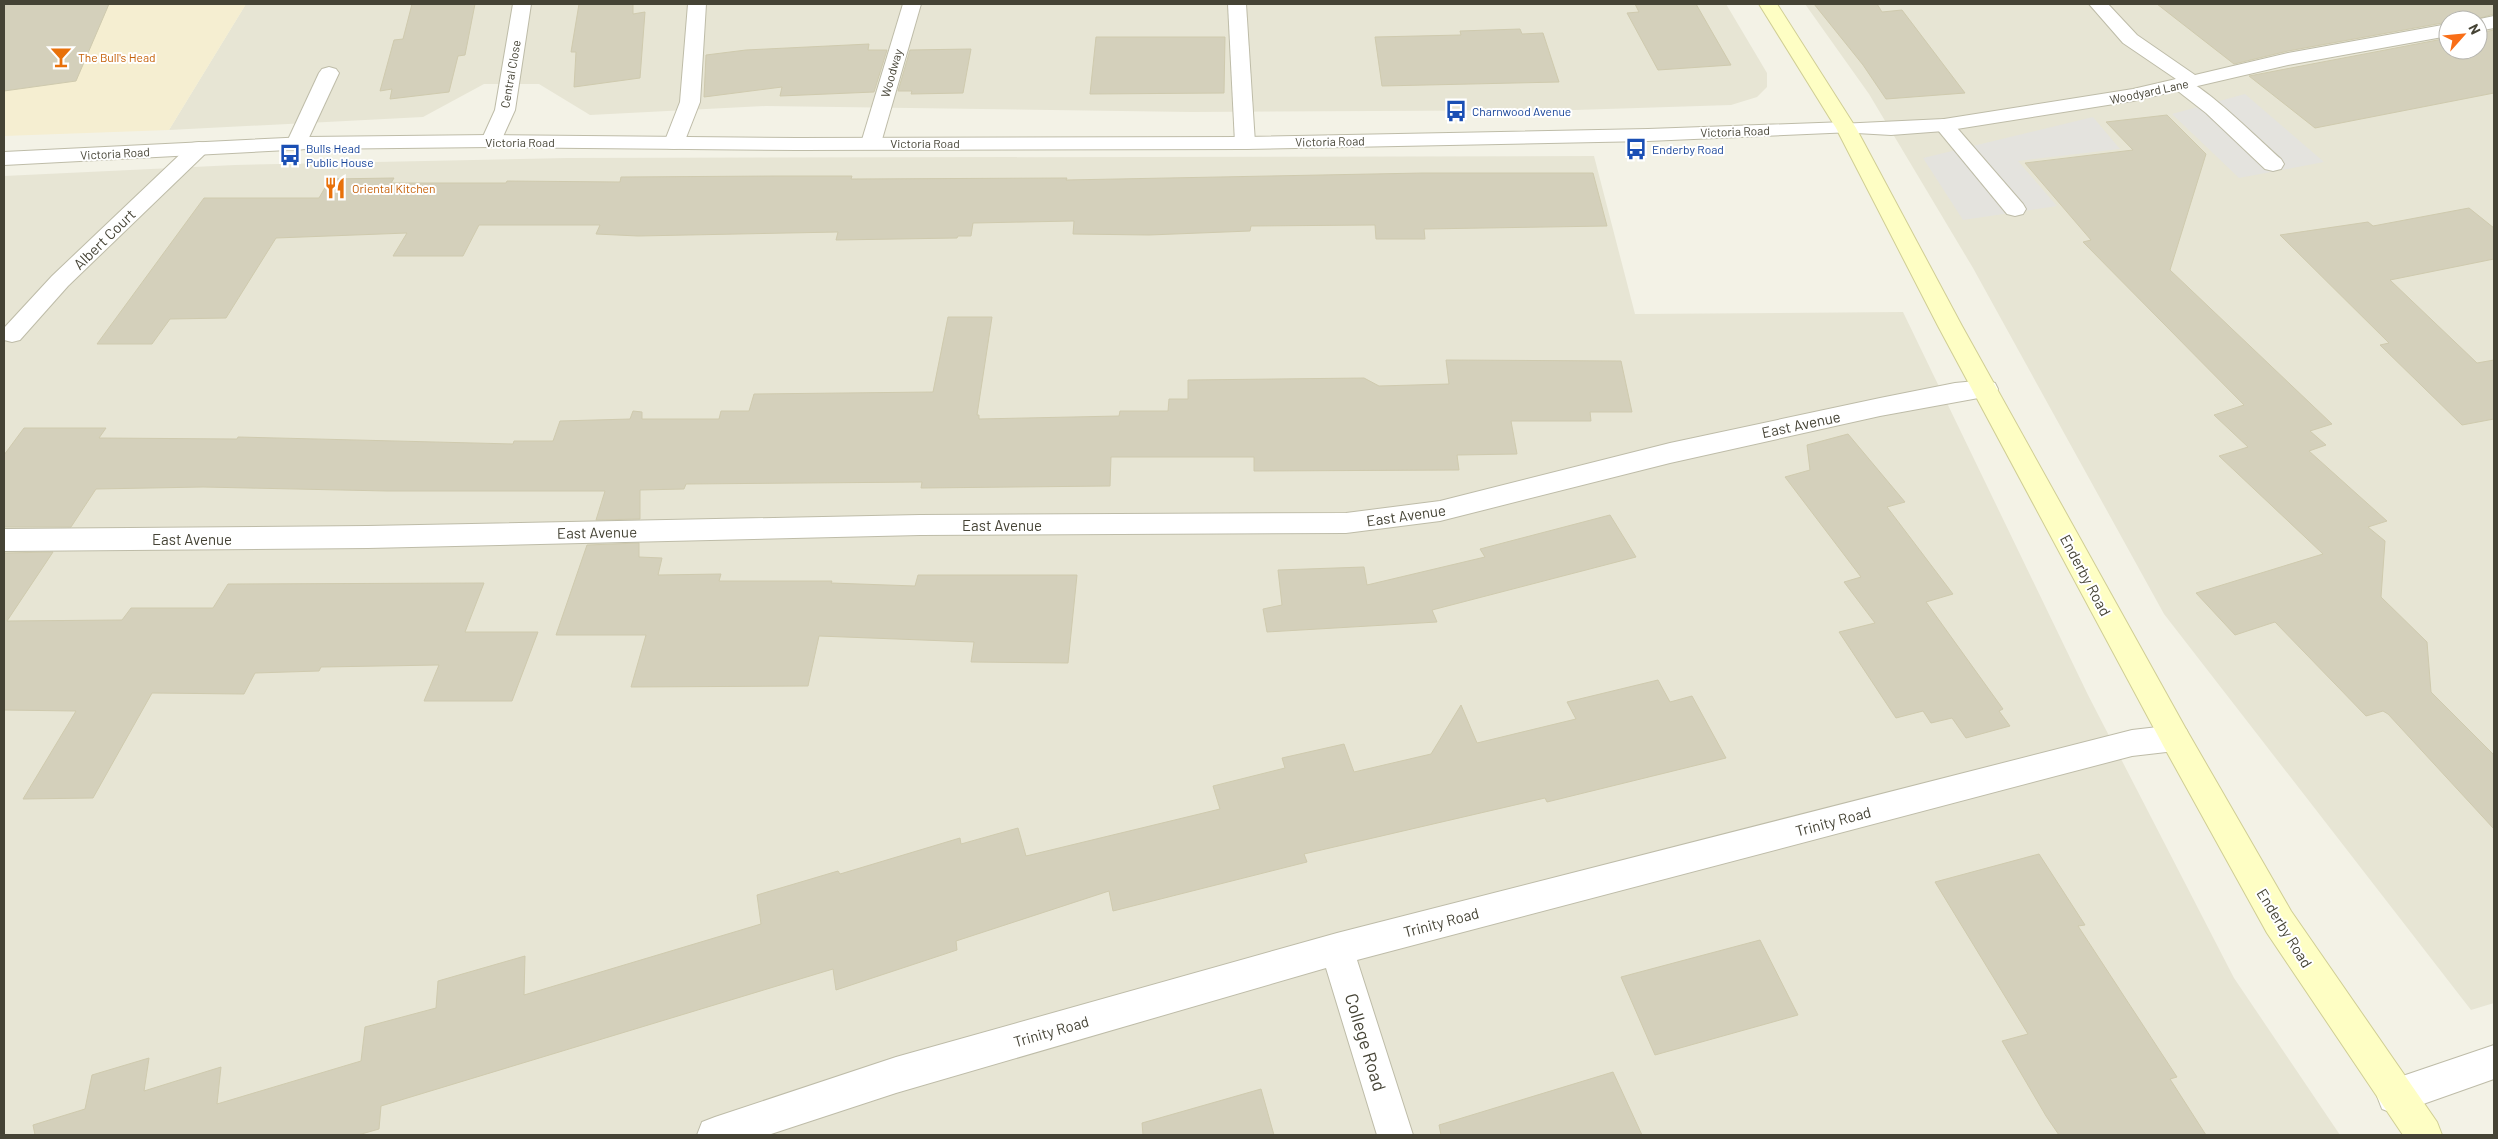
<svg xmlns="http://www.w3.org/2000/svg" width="2498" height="1139" font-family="Barlow,sans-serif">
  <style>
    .residential { fill: #e7e5d4; fill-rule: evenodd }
    .commercial { fill: #f5eed1 }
    .parking { fill: #e4e3de }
    .building { fill: #d4d0bb; stroke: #cfcaae }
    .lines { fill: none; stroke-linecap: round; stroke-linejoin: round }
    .service-casing { stroke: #bebca8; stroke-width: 2 }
    .minor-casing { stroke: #bebca8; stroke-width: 2 }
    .tertiary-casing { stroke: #bebca8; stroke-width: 2 }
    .secondary-casing { stroke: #d0ce94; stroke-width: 2 }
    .service { fill: #fff; fill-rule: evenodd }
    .minor { fill: #fff; fill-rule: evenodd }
    .tertiary { fill: #fff; fill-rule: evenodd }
    .secondary { fill: #fefec4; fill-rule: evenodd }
    .labels { text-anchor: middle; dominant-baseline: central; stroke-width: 4; stroke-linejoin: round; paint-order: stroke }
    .far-food-label { font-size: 12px; fill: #c56008; stroke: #fff; text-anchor: start }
    .far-street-label { font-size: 12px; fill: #454335; stroke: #fff }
    .far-transit-label { font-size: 12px; fill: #164399; stroke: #fff; text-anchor: start }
    .street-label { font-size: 15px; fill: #454335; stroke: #fff }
    .near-street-label { font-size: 18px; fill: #454335; stroke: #fff }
  </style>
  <rect width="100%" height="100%" fill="#f3f2e6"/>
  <g class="residential">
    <polygon points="246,4 1726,4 1767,73 1767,87 1757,97 1731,105 1575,110 1192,112 766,106 590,115 539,84 484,84 423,117 169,130"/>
    <path d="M1805,4h689v999l-23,7 -307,-396 -191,-346 -104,-174zM2448,20h30v30h-30z"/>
    <polygon points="1594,156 1635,314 1903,312 2088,695 2234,978 2340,1135 4,1135 4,176 235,165 567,158"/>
  </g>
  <polygon class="commercial" points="105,4 246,4 169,130 4,136 4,26 29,23 34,12"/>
  <g class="parking">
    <polygon points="2245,94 2324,162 2239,178 2172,114"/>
    <polygon points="2093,117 2120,149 2018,161 2057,206 1963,220 1923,158"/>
  </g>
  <g class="building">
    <polygon points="4,4 109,4 76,81 4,91"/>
    <polygon points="412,4 475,4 465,55 458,56 449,92 390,99 392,89 380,91 394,40 403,39"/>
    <polygon points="579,4 633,4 633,14 645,12 640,78 574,87 576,52 571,52"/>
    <polygon points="1635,4 1696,4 1731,65 1658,70 1627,13 1639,12"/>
    <polygon points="1814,4 1877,4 1882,12 1902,10 1965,93 1886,99 1863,65"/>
    <polygon points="2157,4 2494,4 2494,14 2473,20 2448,20 2448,22 2288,51 2234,64"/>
    <polygon points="1520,29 1522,34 1543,33 1559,82 1382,86 1375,37 1461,35 1460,31"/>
    <polygon points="2494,30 2494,93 2315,128 2249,76 2448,38 2448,50 2478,50 2478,33"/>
    <polygon points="1096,37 1225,37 1224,93 1090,94"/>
    <polygon points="869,44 868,50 887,50 874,92 780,96 782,87 704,97 706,55 746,50"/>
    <polygon points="971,49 963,93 911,94 912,91 898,91 910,50"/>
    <polygon points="2167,115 2206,154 2170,270 2332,424 2310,431 2326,445 2309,451 2387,521 2368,527 2385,541 2381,597 2427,642 2431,692 2494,755 2494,829 2388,714 2383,711 2366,716 2275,622 2235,635 2196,593 2323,554 2219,456 2248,447 2214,415 2244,405 2083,242 2091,240 2025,163 2133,150 2106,122"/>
    <polygon points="1423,173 1593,173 1607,226 1424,229 1425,239 1376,239 1375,225 1251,226 1250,231 1149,235 1073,234 1074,221 973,223 971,236 958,236 957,238 836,240 838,232 638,236 596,234 600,225 479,225 463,256 393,256 407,233 276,238 226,318 170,319 152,344 97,344 204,198 319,198 330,179 394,178 391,183 506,183 507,181 620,182 621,177 776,176 852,176 851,179 1067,178 1066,180"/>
    <polygon points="2469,208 2494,228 2494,259 2390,280 2477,363 2494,360 2494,419 2462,425 2380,345 2389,343 2280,235 2368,222 2373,226"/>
    <polygon points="948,317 992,317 977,415 979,415 979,419 1119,416 1120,411 1168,411 1169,399 1188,399 1188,380 1364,378 1379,386 1449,384 1446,360 1621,361 1632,412 1590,412 1591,421 1511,421 1517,454 1457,455 1459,470 1254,471 1254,457 1111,457 1110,486 921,488 922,482 686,484 684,489 640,490 640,519 596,520 605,491 387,491 203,487 96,489 71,527 4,527 4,455 24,428 106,428 99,438 237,439 238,437 513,444 514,441 553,441 560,421 630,419 633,411 642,412 642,419 719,419 721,411 749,411 754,394 933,392"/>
    <polygon points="1848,434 1905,502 1887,507 1953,594 1926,602 2003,709 1999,711 2010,726 1966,738 1952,718 1931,723 1923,711 1896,718 1839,632 1875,623 1844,582 1861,577 1785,477 1810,470 1807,445"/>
    <polygon points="1610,515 1636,557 1432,610 1437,622 1267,632 1263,609 1282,605 1278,570 1364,567 1367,585 1485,557 1480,549"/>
    <polygon points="639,543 639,557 662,558 658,575 721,574 719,581 832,581 831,583 915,586 918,575 1077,575 1068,663 971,662 974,642 819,636 808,686 631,687 646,635 556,635 587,545"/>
    <polygon points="53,552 7,621 122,620 131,608 213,608 228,584 484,583 465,632 538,632 512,701 424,701 439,665 321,667 319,671 255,673 244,694 152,693 93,798 23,799 76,711 4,710 4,553"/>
    <polygon points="1658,680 1670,702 1692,696 1726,758 1547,802 1545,798 1304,854 1307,862 1113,911 1109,891 956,941 957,950 836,990 833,969 381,1106 379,1129 358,1135 35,1135 33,1125 85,1109 92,1075 149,1058 144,1091 221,1067 217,1104 361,1061 365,1027 436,1008 438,981 525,956 524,995 761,924 757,895 838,871 840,874 960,838 961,844 1018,828 1026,856 1220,809 1213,786 1285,768 1282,758 1344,744 1354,772 1431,754 1461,705 1477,743 1576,719 1567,702"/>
    <polygon points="2039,854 2085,925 2078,926 2177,1077 2170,1079 2206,1135 2059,1135 2046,1116 2002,1041 2028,1034 1935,882"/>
    <polygon points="1760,940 1798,1015 1655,1055 1621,977"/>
    <polygon points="1613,1072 1642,1135 1441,1135 1439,1125"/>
    <polygon points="1261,1089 1274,1135 1143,1135 1142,1123"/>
  </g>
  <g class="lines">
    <g class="service-casing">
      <g id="service">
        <polygon points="688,4 706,4 700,102 684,143 681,148 674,149 667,148 664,143 680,102"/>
        <polygon points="329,67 336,69 339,73 306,144 303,149 296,150 289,149 286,144 319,73 322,69"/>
        <path d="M2181,78c23,6 79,63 100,81l3,5 -3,5 -8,2 -8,-2 -59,-56 -32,-25 -3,-4 3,-4z"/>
        <polygon points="1944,119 1951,121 2023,204 2026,209 2023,214 2015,216 2007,214 1937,129 1934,125 1937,121"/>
      </g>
    </g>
    <g class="minor-casing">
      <g id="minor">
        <polygon points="513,4 531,4 515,110 501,141 498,145 491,147 484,145 481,141 495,110"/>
        <polygon points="903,4 921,4 881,143 878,148 871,149 864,148 861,143"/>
        <polygon points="1228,4 1246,4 1255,143 1252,148 1245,149 1238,148 1235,143"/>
        <polygon points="2089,4 2108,4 2137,35 2195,75 2288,53 2448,24 2448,36 2288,65 2133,101 1944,131 1891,135 1839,132 1836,128 1839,124 1944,119 2133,89 2176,79 2123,43"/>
        <polygon points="2494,16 2494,28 2478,31 2478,20 2475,20"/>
        <polygon points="199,142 206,143 210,148 206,153 68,286 20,340 12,342 4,340 4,328 52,276 192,143"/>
        <polygon points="1986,380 1995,383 1998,389 1995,395 1880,416 1670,463 1440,521 1346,533 920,535 368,548 4,551 4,529 368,526 920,515 1346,513 1440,501 1670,443 1880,398 1955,383"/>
        <polygon points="2175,725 2186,729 2190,738 2186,747 2175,751 2132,756 1357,960 1413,1135 1377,1135 1326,968 896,1093 768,1135 697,1135 702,1122 715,1117 896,1057 1337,933 2132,730"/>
        <polygon points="2494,1045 2494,1079 2395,1114 2382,1109 2377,1096 2382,1083"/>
      </g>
    </g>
    <g class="tertiary-casing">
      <polygon id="tertiary" points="1846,122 1853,124 1856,128 1853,132 1648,141 1245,149 797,150 491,147 307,149 4,165 4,152 307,137 491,135 797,138 1245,137 1648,129"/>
    </g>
    <g class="secondary-casing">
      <polygon id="secondary" points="1759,4 1777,4 1856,128 1962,326 2186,729 2291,911 2437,1122 2442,1135 2403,1135 2267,933 2164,747 1938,326 1836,128"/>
    </g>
    <use href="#service" class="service"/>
    <use href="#minor" class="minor"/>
    <use href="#tertiary" class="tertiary"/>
    <use href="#secondary" class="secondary"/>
  </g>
  <defs>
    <g id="bar-bare" transform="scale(1.725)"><path d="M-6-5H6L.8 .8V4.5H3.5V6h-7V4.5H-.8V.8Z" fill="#e8710a" stroke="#fff" stroke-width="2.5" paint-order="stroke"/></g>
    <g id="bus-bare" transform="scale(1.725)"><path d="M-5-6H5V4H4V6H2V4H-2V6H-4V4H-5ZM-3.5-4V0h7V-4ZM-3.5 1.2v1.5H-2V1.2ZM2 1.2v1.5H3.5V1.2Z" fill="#1a4fb4" stroke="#fff" stroke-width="2.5" paint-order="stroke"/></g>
    <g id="restaurant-bare" transform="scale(1.725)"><path d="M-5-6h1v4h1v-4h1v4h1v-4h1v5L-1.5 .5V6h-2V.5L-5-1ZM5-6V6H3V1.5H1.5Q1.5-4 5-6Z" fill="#e8710a" stroke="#fff" stroke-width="2.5" paint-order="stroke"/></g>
  </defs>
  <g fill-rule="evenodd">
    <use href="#bar-bare" x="61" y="57"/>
    <use href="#bus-bare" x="1456" y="111"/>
    <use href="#bus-bare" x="1636" y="149"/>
    <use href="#bus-bare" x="290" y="155"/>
    <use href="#restaurant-bare" x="335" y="188"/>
  </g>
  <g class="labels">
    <g class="far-food-label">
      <text x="78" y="57">The Bull's Head</text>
      <text x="352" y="188">Oriental Kitchen</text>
    </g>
    <g class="far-street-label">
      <text transform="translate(891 73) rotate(-74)">Woodway</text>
      <text transform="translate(510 74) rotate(-80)">Central Close</text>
      <text transform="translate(2149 91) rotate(-12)">Woodyard Lane</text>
      <text transform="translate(1735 131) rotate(-2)">Victoria Road</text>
      <text transform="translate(1330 141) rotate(-1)">Victoria Road</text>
      <text x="520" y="142">Victoria Road</text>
      <text x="925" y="143">Victoria Road</text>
      <text transform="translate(115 153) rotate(-3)">Victoria Road</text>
    </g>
    <g class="far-transit-label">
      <text x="1472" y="111">Charnwood Avenue</text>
      <text x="306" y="148">Bulls Head<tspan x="306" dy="14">Public House</tspan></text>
      <text x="1652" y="149">Enderby Road</text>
    </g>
    <g class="street-label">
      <text transform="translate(104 239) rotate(-44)">Albert Court</text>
      <text transform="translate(1801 424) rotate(-12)">East Avenue</text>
      <text transform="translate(1406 515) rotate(-8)">East Avenue</text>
      <text x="1002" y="525">East Avenue</text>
      <text transform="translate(597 532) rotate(-1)">East Avenue</text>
      <text x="192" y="539">East Avenue</text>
      <text transform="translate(2086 575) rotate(62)">Enderby Road</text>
      <text transform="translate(1833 821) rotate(-15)">Trinity Road</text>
      <text transform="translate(1441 922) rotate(-15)">Trinity Road</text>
      <text transform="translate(2285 928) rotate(58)">Enderby Road</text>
      <text transform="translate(1051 1031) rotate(-16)">Trinity Road</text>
    </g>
    <g class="near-street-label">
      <text transform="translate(1366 1042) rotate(73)">College Road</text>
    </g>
  </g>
  <rect width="2498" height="1139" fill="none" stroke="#454335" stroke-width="10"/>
  <g transform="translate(2463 35) rotate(63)"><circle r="24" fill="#ffffff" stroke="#b5b4ae"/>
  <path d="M0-4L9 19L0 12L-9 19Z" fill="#f96e17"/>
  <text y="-8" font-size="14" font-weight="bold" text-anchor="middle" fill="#454335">N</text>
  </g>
</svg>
